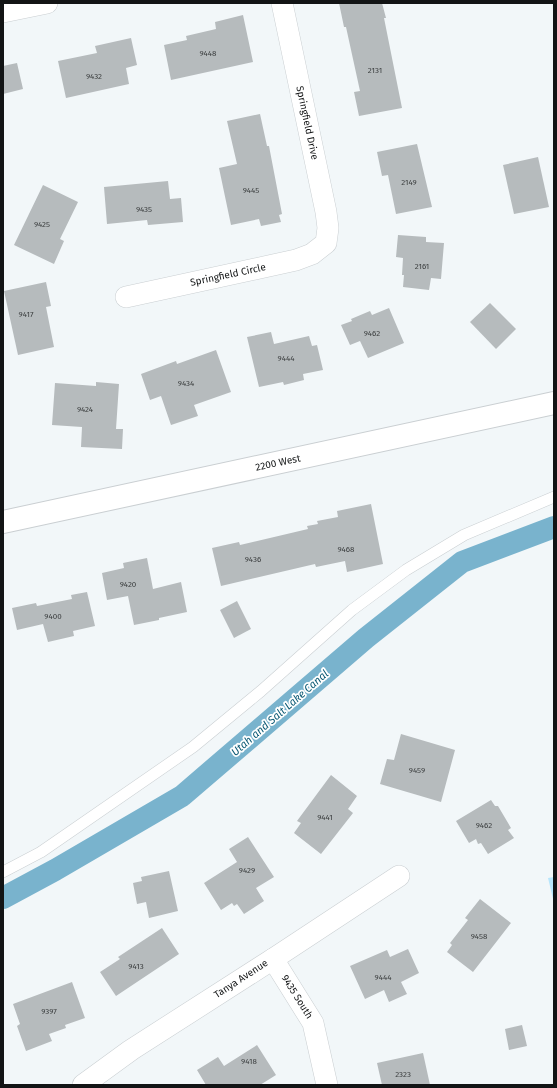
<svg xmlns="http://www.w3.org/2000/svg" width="557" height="1088" font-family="'Fira Sans',sans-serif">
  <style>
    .green { fill: #b8e6fc }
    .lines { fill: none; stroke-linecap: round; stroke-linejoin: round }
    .canal { stroke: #79b3cd; stroke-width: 22 }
    .building { fill: #b6bbbd }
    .lane-casing { stroke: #cacfd2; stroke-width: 12 }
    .street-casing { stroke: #cacfd2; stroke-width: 22 }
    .secondary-casing { stroke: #cacfd2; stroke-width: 24 }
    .lane { stroke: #fff; stroke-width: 11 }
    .street { stroke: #fff; stroke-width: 21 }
    .secondary { stroke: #fff; stroke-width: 22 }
    .labels { text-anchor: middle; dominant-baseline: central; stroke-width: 3.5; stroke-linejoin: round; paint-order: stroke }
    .number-label { font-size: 8px; fill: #3b3e3f }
    .street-label { font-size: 10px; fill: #121415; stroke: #fff }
    .water-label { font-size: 11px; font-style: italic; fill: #095873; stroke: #fff }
  </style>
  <rect width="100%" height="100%" fill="#f2f7f9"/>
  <polygon class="green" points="554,877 554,903 548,878"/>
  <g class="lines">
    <polyline class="canal" points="3,898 55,870 182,796 366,638 462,562 554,527"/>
  </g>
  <g class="building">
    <polygon points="339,3 382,3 386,18 384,18 402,108 359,116 354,92 360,91 346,27 344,27"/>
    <polygon points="243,15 253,62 171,80 164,45 187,40 186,36 216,29 215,22"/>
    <polygon points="131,38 137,65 126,68 129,84 66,98 58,61 97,53 95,46"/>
    <polygon points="17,63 23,89 3,94 3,66"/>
    <polygon points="260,114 267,146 269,146 282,214 279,215 281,222 261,226 259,219 231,225 219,168 237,164 227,121"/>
    <polygon points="417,144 432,207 396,214 388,175 382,176 377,152"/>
    <polygon points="538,157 549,207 514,214 503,165"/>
    <polygon points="168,181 170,199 181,198 183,222 148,225 147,220 107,224 104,187"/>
    <polygon points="43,185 78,202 60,239 64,241 54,264 14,245"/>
    <polygon points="398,235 426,237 426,242 444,243 441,279 431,278 429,290 403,287 404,275 402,275 403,258 396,257"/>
    <polygon points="46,282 51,306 46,307 54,347 18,355 4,291"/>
    <polygon points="490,303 516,329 496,349 470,322"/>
    <polygon points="389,308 404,343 368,358 360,341 350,345 341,325 352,321 351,319 370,311 372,315"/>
    <polygon points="271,332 274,344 309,336 312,346 317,345 323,370 303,374 304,380 284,385 283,382 259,387 247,337"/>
    <polygon points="216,350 231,392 194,405 198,416 171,425 161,396 150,400 141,374 176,361 177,364"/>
    <polygon points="96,382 119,384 116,429 123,429 122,449 81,447 82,427 52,425 55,383 96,386"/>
    <polygon points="371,504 383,564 347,572 345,561 316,567 315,564 221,586 212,548 239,542 240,545 308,529 307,526 318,524 317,521 338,517 337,511"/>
    <polygon points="147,558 153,589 181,582 187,612 159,618 159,620 134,625 128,596 107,600 102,573 124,568 123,563"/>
    <polygon points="87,592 95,626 73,631 74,636 48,642 43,624 17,630 12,608 36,603 37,606 72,599 71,595"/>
    <polygon points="237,601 251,629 234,638 220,610"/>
    <polygon points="401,734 455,750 441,802 380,784 387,759 394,760"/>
    <polygon points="331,775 357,796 348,809 353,813 321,854 294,833 301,823 297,821"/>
    <polygon points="491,800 495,806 498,806 511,828 508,830 514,838 488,854 481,843 478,844 476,839 469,843 456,821"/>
    <polygon points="248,837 274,877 256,888 264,901 244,914 237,904 234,906 232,903 221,910 204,883 237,862 229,849"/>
    <polygon points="169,871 178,911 149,918 146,902 137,904 133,883 142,881 141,877"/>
    <polygon points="480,899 511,923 473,972 447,952 452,945 450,943 468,920 465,918"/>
    <polygon points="162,928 179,954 116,996 100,972 120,959 118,957"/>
    <polygon points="408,949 419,973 401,982 407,994 389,1002 384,990 365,999 350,966 387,950 390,957"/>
    <polygon points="72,982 85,1018 65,1025 66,1028 49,1034 52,1041 26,1051 17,1026 20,1024 13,1004"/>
    <polygon points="522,1025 527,1046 509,1050 505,1029"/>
    <polygon points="257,1045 276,1075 260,1085 206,1085 197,1070 218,1057 224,1066"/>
    <polygon points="423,1053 430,1085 382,1085 377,1063"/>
  </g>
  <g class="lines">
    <g class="lane-casing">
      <polyline id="lane" points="3,872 41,852 193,747 261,691 352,610 406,570 464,535 554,497"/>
    </g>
    <g class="street-casing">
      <g id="street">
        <polyline points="3,12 47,3"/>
        <polyline points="126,297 296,260 312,254 326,243 328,228 326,212 282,3"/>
        <polyline points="273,959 313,1023 327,1085"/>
        <polyline points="83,1085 131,1050 273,959 399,876"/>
      </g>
    </g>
    <g class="secondary-casing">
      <polyline id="secondary" points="3,522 554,403"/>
    </g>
    <use href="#lane" class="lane"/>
    <use href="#street" class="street"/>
    <use href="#secondary" class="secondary"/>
  </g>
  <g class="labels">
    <g class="number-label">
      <text x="208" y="53">9448</text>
      <text x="375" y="70">2131</text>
      <text x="94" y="76">9432</text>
      <text x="409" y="182">2149</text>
      <text x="251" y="190">9445</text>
      <text x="144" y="209">9435</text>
      <text x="42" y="224">9425</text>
      <text x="422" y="266">2161</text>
      <text x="26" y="314">9417</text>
      <text x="372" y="333">9462</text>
      <text x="286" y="358">9444</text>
      <text x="186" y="383">9434</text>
      <text x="85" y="409">9424</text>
      <text x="346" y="549">9468</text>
      <text x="253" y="559">9436</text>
      <text x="128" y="584">9420</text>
      <text x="53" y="616">9400</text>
      <text x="417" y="770">9459</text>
      <text x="325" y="817">9441</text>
      <text x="484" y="825">9462</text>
      <text x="247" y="870">9429</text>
      <text x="479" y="936">9458</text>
      <text x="136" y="966">9413</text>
      <text x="383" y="977">9444</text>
      <text x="49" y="1011">9397</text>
      <text x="249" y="1061">9418</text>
      <text x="403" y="1074">2323</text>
    </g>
    <g class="street-label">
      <text transform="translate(307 123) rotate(78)">Springfield Drive</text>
      <text transform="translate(228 275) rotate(-12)">Springfield Circle</text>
      <text transform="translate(278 463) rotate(-12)">2200 West</text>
      <text transform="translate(241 979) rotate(-33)">Tanya Avenue</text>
      <text transform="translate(297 997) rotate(58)">9435 South</text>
    </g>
    <g class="water-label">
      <text transform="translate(280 713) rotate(-41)">Utah and Salt Lake Canal</text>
    </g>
  </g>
  <rect width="557" height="1088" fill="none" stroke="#121415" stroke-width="8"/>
</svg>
